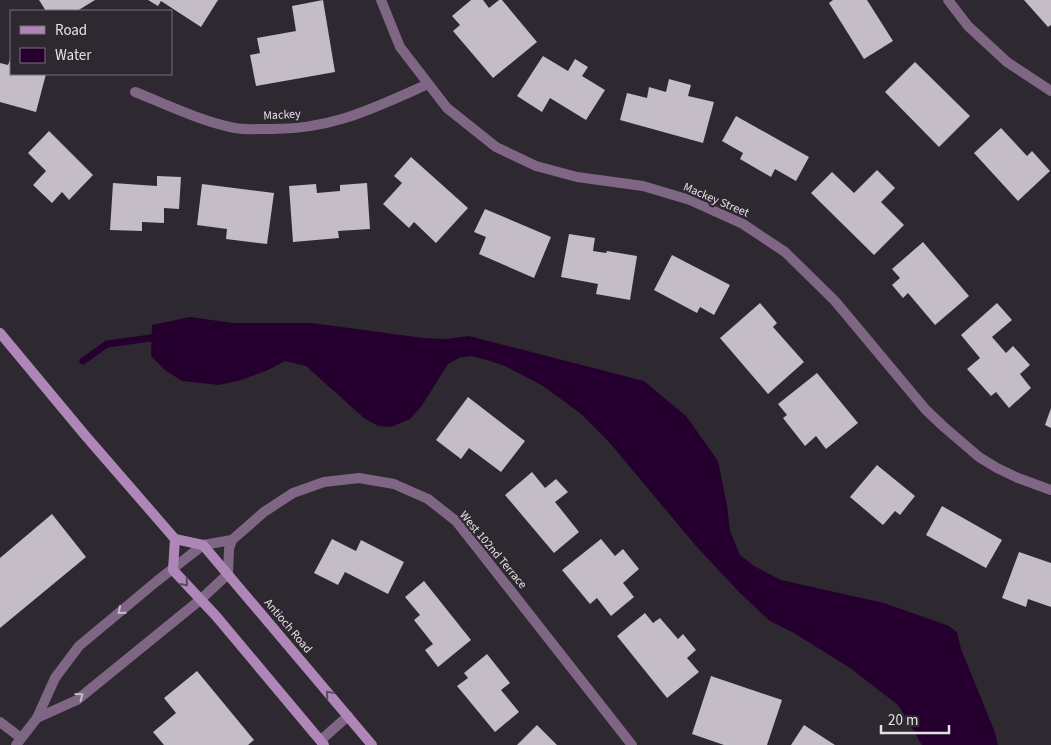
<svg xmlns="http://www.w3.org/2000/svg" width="1051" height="745" font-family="'Source Sans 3',sans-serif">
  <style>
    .water { fill: #25002e }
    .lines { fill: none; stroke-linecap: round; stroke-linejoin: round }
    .stream { stroke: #25002e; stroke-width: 7 }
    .building { fill: #c4bcc6 }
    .service { stroke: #7f6685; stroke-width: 10 }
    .minor { stroke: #7f6685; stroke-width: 10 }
    .secondary { stroke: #ae87b8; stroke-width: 10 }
    .oneway { stroke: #5b4960 }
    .oneway2 { stroke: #c6bbc8 }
    .labels { text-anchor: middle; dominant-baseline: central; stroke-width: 5; stroke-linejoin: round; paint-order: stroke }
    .street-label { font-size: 12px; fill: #e4e0e5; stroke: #2e2830 }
  </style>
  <rect width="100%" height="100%" fill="#2e2830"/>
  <polygon class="water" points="190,317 233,323 312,323 423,338 446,339 469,336 644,381 686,416 718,461 727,505 730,531 740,555 754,566 781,580 884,603 949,626 957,632 961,649 994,730 998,745 922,745 898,705 850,668 794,633 770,621 740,593 696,546 609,442 580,413 543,386 505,366 487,360 471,356 459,358 448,364 421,407 410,419 391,427 378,426 364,418 306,366 285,361 268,370 241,380 219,385 182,381 165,370 151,356 152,325"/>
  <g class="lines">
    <polyline class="stream" points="83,361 107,344 151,338 160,338"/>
  </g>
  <g class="building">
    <polygon points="39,0 95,0 77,11 46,11"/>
    <polygon points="148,0 218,0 201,27 161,1 158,6"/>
    <polygon points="323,0 335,72 256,86 250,55 260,53 257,38 296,31 292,6"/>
    <polygon points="471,0 483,0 489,8 499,0 502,0 537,42 493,78 453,31 460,25 452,16"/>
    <polygon points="833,0 867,0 893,41 864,59 829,3"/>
    <polygon points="1024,0 1051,0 1051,25 1048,27"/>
    <polygon points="543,56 568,71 575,59 588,67 582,76 605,90 586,120 550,98 542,112 517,96"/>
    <polygon points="11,57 11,74 46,74 36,112 0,102 0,63 8,65"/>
    <polygon points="915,62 970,116 939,147 885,92"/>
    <polygon points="669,79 691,85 688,96 714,102 703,143 620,120 627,93 647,98 649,87 666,92"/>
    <polygon points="736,116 809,157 796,181 775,169 771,177 740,159 743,153 722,141"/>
    <polygon points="1001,128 1027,156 1032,151 1050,171 1018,201 974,153"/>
    <polygon points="49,131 93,175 69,200 62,192 52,203 33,185 46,171 28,153"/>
    <polygon points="411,157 468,208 436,243 414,222 409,228 383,204 402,183 394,176"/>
    <polygon points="877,170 895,188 881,202 904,225 874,255 811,193 832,172 854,193"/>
    <polygon points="157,176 181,177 179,209 164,208 164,223 142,222 142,231 110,230 113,183 157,186"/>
    <polygon points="367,183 370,229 338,231 339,238 293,242 289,186 316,184 317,193 340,191 340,185"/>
    <polygon points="202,184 274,193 267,244 226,239 227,229 197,225"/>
    <polygon points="485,209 551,237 534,278 479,254 486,237 474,232"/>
    <polygon points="569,234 595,238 593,251 606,253 607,251 637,256 630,300 596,294 598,284 561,277"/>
    <polygon points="923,242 969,296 935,325 908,293 903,298 892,285 900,278 892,269"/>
    <polygon points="672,255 730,285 714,315 700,307 697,313 654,290"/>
    <polygon points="760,303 777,323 773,327 804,362 768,394 720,338"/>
    <polygon points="997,303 1012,320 992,337 1006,353 1013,346 1030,365 1020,374 1031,388 1009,408 996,392 991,396 967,369 980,358 961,335"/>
    <polygon points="817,373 858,423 826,449 816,436 805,446 783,418 787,415 778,404"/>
    <polygon points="468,397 525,441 501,472 469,448 461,459 436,440"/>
    <polygon points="1051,408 1051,428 1045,425"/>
    <polygon points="877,465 915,496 900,515 895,511 883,525 850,497"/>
    <polygon points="532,472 545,488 556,479 568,492 555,502 579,532 554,553 505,495"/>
    <polygon points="942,506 1002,540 986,568 926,535"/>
    <polygon points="52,514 86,557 0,628 0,558"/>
    <polygon points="332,539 356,551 361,540 404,562 388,594 345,572 338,585 314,573"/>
    <polygon points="601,539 615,556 623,549 639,569 623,583 634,597 611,616 597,598 590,604 562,570"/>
    <polygon points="1019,552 1051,563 1051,607 1028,599 1026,607 1002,598"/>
    <polygon points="424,581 471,640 438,667 425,650 433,644 414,620 420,615 405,597"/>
    <polygon points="645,613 653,623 660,618 678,639 683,634 696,650 687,658 699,672 667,698 617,636"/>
    <polygon points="487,654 510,683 501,690 519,712 495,732 457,686 468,678 464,673"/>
    <polygon points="197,671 254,740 248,745 164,745 153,732 176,713 164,698"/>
    <polygon points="711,676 782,700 767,745 724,745 692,734"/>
    <polygon points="537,725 557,745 517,745"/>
    <polygon points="804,725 835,745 791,745"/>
  </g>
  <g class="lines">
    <g class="service">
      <polyline points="0,722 21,738"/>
      <polyline points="321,740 348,716"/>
    </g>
    <g class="minor">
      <polyline points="381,0 400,47 447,108 496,147 536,166 577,177 643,186 690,200 743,224 785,252 835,301 926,410 944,427 979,457 997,468 1018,478 1051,490"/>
      <polyline points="948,0 968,26 1007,62 1051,91"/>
      <path d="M135,92c33,13 65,29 100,36 10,2 21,1 30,1 64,2 107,-20 163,-45"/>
      <polyline points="37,718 77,700 200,600 228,574 229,549 232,540"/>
      <polyline points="16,745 37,718 55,678 79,646 157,581 203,545 232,540 264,512 293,493 324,482 359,478 394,484 428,499 456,521 632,745"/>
    </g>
    <g class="secondary">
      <polyline points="0,333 84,434 175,539 203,545 372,745"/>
      <polyline points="175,539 173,570 216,616 324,745"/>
    </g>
  </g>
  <defs><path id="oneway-chevron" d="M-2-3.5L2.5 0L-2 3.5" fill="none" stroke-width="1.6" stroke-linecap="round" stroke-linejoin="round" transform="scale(1.25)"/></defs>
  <g class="oneway">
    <use href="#oneway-chevron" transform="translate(185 583) rotate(48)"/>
    <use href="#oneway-chevron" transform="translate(329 694) rotate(-130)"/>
  </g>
  <g class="oneway2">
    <use href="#oneway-chevron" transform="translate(121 611) rotate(140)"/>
    <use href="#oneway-chevron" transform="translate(80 696) rotate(-36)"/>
  </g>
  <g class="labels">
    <g class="street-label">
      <text transform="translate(282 115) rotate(-3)">Mackey</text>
      <text transform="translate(716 200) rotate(23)">Mackey Street</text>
      <text transform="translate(493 550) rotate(50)">West 102nd Terrace</text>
      <text transform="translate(288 626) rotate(50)">Antioch Road</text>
    </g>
  </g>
  <rect x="10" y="10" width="162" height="65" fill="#2e2830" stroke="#777278"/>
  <rect x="20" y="26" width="25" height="8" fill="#ae87b8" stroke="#777278"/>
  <text x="55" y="35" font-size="15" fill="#e4e0e5">Road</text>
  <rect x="20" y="48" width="25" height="15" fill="#25002e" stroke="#777278"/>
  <text x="55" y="60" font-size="15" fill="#e4e0e5">Water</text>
  <path d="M881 725v8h68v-8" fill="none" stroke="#e4e0e5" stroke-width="2.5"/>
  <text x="888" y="725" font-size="15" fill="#e4e0e5" stroke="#2e2830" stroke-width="4" paint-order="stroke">20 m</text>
</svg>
